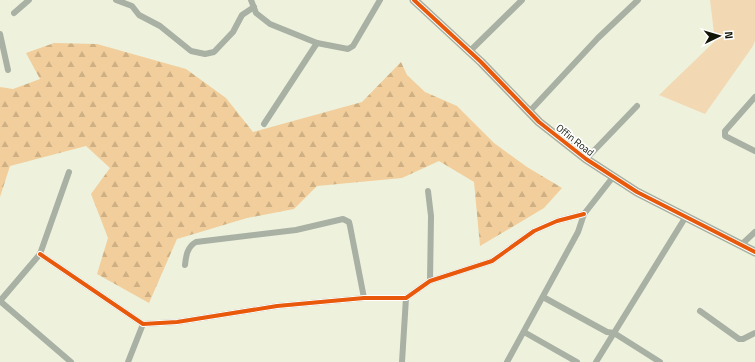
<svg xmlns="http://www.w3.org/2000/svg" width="755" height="362" font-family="'Titillium Web',sans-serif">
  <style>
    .grass { fill: #f2d9b3 }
    .forest { fill: url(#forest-firs) }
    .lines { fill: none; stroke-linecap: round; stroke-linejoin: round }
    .street { stroke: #a9b1a4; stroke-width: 6 }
    .secondary { stroke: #a7afa0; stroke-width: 9 }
    .cycleway-casing { stroke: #fff; stroke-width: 6 }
    .cycleway { stroke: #e8590c; stroke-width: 4 }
    .labels { text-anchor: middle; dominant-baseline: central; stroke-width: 3.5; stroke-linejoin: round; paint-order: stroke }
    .street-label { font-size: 10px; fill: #131508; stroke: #fff }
  </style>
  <defs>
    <pattern id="forest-firs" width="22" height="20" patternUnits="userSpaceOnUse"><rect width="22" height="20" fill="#f1ce9b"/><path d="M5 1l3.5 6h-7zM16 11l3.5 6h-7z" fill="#ceb084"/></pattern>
  </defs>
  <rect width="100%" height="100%" fill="#eef2dd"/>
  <polygon class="grass" points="710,0 755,0 755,41 753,46 705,114 659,95 715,41"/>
  <polygon class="forest" points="54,43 97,44 186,69 226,98 253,132 362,102 401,62 407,75 425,92 457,106 494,143 527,167 562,188 544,208 480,246 474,182 439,161 402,178 317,186 294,209 247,218 177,239 149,303 97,274 108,238 91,194 110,168 86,146 10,166 0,197 0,87 13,89 40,79 26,53"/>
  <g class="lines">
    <g class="street">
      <polyline points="116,0 132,6 139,15 160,26 191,51 205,54 214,52 233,32 242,15 254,7"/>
      <polyline points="251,0 256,13 270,24 317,43 348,49 353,46 380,0"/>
      <polyline points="14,13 29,0"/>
      <polyline points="0,34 8,70"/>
      <polyline points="469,52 522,0"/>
      <polyline points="755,97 725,131 725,136 755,151"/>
      <polyline points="529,112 598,38 638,0"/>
      <polyline points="264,124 317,43"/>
      <polyline points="586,159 637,106"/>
      <polyline points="69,172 40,254 0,301 71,362"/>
      <polyline points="428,191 431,216 430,281"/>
      <polyline points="741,245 755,232"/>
      <polyline points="40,254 143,324 177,322 277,306 364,298 406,298 430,281 492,261 534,231 557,221 584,214"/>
      <path d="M185,265c1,-9 2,-18 11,-23l100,-12 47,-11 6,3 1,4 14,72"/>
      <polyline points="543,297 607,332 614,333 660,362"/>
      <polyline points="700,311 739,339 743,339 755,333"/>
      <polyline points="524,332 577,362"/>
      <polyline points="128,362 143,324"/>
      <polyline points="402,362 406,298"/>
      <polyline points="507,362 578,232 584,214 613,177"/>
      <polyline points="596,362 685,218"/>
    </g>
    <polyline class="secondary" points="414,0 481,62 539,122 586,159 637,192 755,252"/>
    <g class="cycleway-casing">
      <g id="cycleway">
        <polyline points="414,0 481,62 539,122 586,159 637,192 755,252"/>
        <polyline points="40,254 143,324 177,322 277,306 364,298 406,298 430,281 492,261 534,231 557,221 584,214"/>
      </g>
    </g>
    <use href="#cycleway" class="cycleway"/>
  </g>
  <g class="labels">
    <g class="street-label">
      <text transform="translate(575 140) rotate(38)">Offin Road</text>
    </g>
  </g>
  <g transform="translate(719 36) rotate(85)" stroke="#ffffff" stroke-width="3" paint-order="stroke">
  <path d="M0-3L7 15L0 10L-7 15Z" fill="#131508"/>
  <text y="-6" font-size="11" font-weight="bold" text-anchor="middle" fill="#131508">N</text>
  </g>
</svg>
